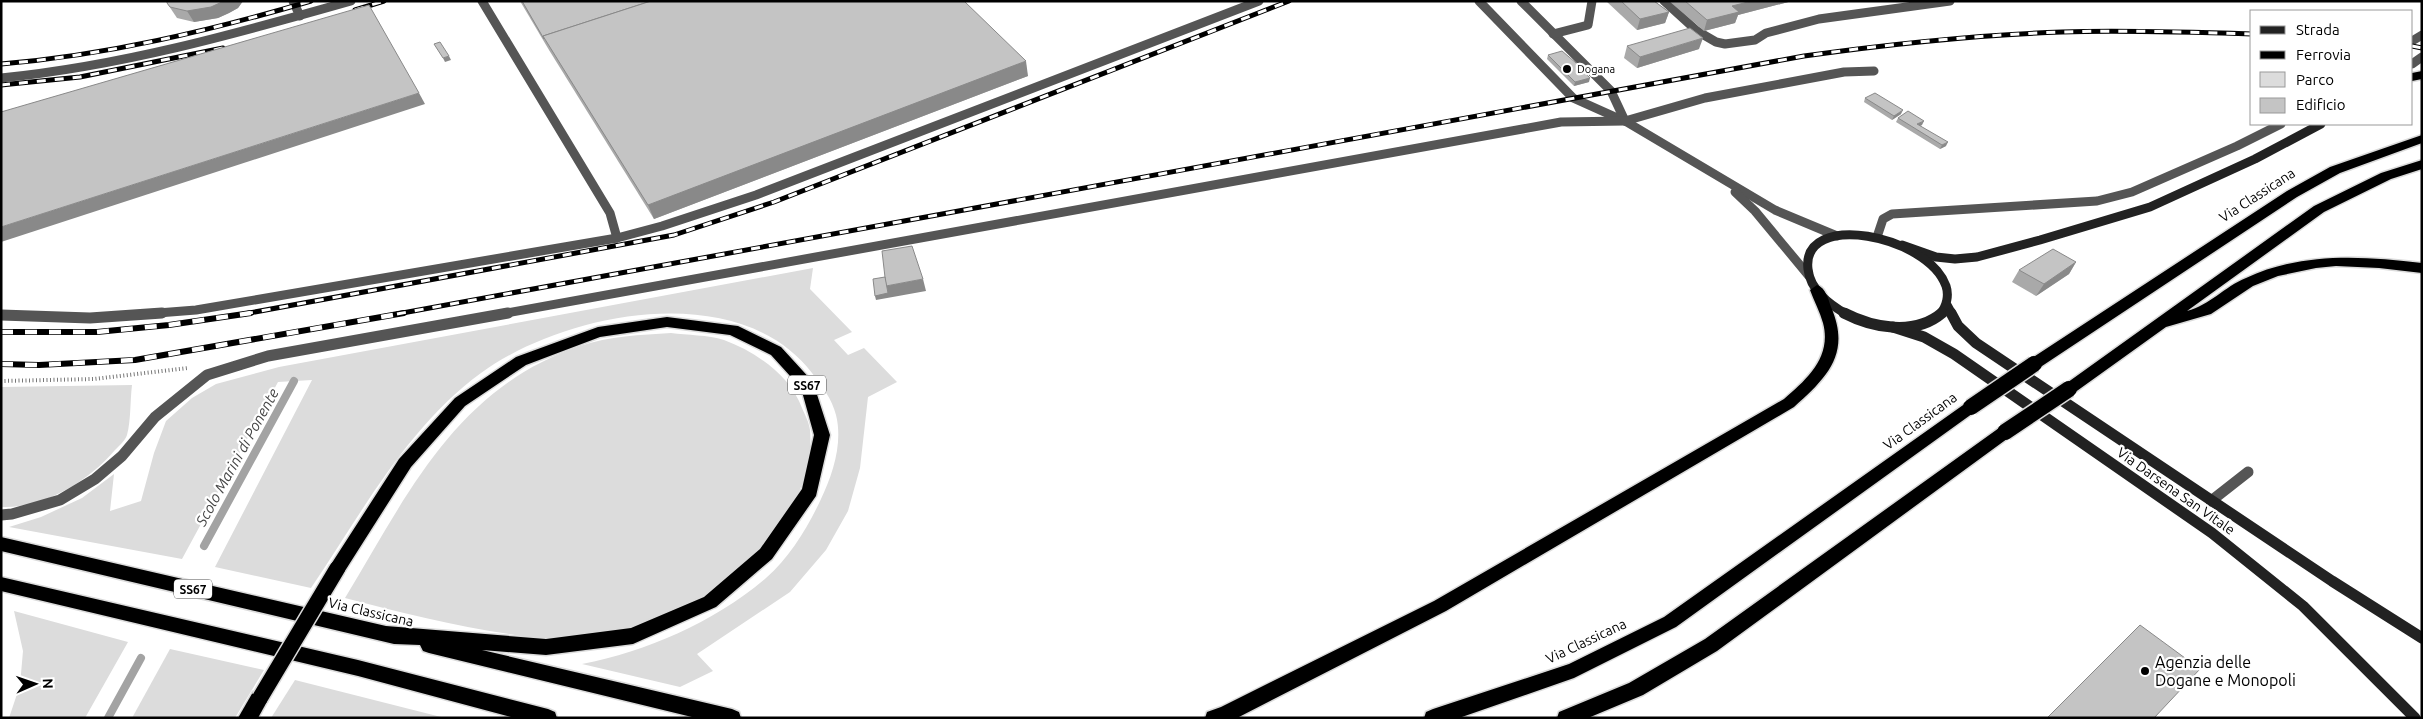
<svg xmlns="http://www.w3.org/2000/svg" width="2423" height="719" font-family="Ubuntu,sans-serif">
  <style>
    .green { fill: #dcdcdc }
    .lines { fill: none; stroke-linecap: round; stroke-linejoin: round }
    .stream { stroke: #a3a3a3; stroke-width: 8 }
    .highway-casing { stroke: #dbdbdb; stroke-width: 3 }
    .path { stroke: #777; stroke-width: 4; stroke-dasharray: 1 2.5; stroke-linecap: butt }
    .lane-far1 { stroke: #555; stroke-width: 9 }
    .lane { stroke: #555; stroke-width: 11 }
    .street { stroke: #555; stroke-width: 9 }
    .secondary-far1 { stroke: #222; stroke-width: 9 }
    .secondary { stroke: #222; stroke-width: 11 }
    .highway { fill: #000; fill-rule: evenodd }
    .rail-far1-casing { stroke: #000; stroke-width: 5 }
    .rail-casing { stroke: #000; stroke-width: 6 }
    .rail-far1 { stroke: #fff; stroke-width: 3; stroke-dasharray: 9; stroke-linecap: butt }
    .rail { stroke: #fff; stroke-width: 4.5; stroke-dasharray: 12; stroke-linecap: butt }
    .highway-bridge-casing { stroke: #dbdbdb; stroke-width: 19; stroke-linecap: butt }
    .highway-bridge { stroke: #000; stroke-width: 16 }
    .wall { fill: #a9a9a9 }
    .shaded-wall { fill: #898989 }
    .building { fill: #c4c4c4; stroke: #898989 }
    .poi-dot { fill: #000; stroke: #fff; stroke-width: 2 }
    .labels { text-anchor: middle; dominant-baseline: central; stroke-width: 4.5; stroke-linejoin: round; paint-order: stroke }
    .far-poi-label { font-size: 11px; fill: #000; stroke: #fff; text-anchor: start }
    .shield { fill: #fff; stroke: #4c4c4c; stroke-width: 1 }
    .shield-label { font-size: 12px; font-weight: bold; fill: #000 }
    .street-label { font-size: 14px; fill: #000; stroke: #fff }
    .water-label { font-size: 15px; font-style: italic; fill: #444; stroke: #fff }
    .near-poi-label { font-size: 16px; fill: #000; stroke: #fff; text-anchor: start }
  </style>
  <rect width="100%" height="100%" fill="#fff"/>
  <g class="green">
    <path d="M813,268l-3,21 42,43 -18,8 14,15 16,-7 33,34 -29,15 -8,71 -12,43 -22,39 -36,42 -93,62 16,17 -33,16 -98,-23c66,-13 132,-42 184,-86 24,-21 42,-51 55,-79 12,-25 22,-56 15,-84 -4,-16 -14,-29 -24,-42 -72,-95 -246,-62 -331,0 -74,54 -120,141 -170,215l-96,-21 97,-187 -34,2 -96,177 -173,-32 32,-10 41,-19 32,-24 -4,37 31,-10 13,-48 12,-32 26,-23 24,-14 63,-17z"/>
    <path d="M671,333c16,2 37,2 53,7 32,12 66,35 78,68 3,7 7,14 8,22 8,96 -107,187 -194,203 -21,3 -44,7 -65,7 -13,1 -28,-4 -42,-6 -55,-8 -110,-22 -164,-36 63,-104 111,-210 235,-252 29,-10 61,-11 91,-13z"/>
    <path d="M132,385c-2,16 -1,35 -5,50 -2,6 -8,11 -12,15 -26,31 -72,59 -114,57v-120z"/>
    <polygon points="14,611 128,642 85,718 9,718 20,685 23,651"/>
    <polygon points="170,649 264,670 235,718 132,718"/>
    <polygon points="295,680 445,718 271,718"/>
  </g>
  <g class="lines">
    <g class="stream">
      <polyline points="204,546 294,381"/>
      <polyline points="108,718 141,658"/>
    </g>
    <g class="highway-casing">
      <g id="highway">
        <polygon points="2422,71 2422,79 2412,81 2412,73"/>
        <polygon points="2422,135 2422,143 2340,173 2297,197 2039,368 2029,368 2026,364 2029,360 2287,191 2330,167"/>
        <path d="M2422,160v9l-31,10 -67,33 -137,99c23,-6 37,-24 59,-33 56,-26 116,-22 176,-15v10l-43,-5 -43,-2 -20,2 -38,8 -25,10 -42,28 -45,13 -92,66h-10l-3,-4 3,-4 250,-179 67,-33z"/>
        <path d="M1817,285c9,3 11,14 14,22 20,46 -3,70 -37,100l-348,204 -209,107h-32l2,-6 14,-5 213,-106 350,-202c23,-20 48,-42 39,-76 -3,-11 -9,-22 -13,-33z"/>
        <polygon points="667,317 738,326 781,347 813,382 830,435 816,496 772,559 716,607 633,644 546,655 482,650 732,709 739,712 741,718 696,718 429,653 423,651 420,645 394,644 1,551 1,537 386,626 546,639 631,628 704,597 760,549 802,489 814,435 801,388 771,355 730,335 667,327 600,337 526,365 465,406 411,467 343,574 337,576 331,574 328,569 399,459 455,398 516,357 598,327"/>
        <polygon points="1971,401 1976,403 1979,407 1976,411 1676,627 1574,678 1459,718 1424,718 1426,712 1433,709 1569,664 1664,617 1966,403"/>
        <polygon points="2005,426 2011,428 2013,432 2011,436 1717,651 1643,695 1588,718 1557,718 1559,712 1629,683 1705,639 1999,428"/>
        <polygon points="1,577 358,660 548,709 555,712 557,718 515,718 358,676 1,591"/>
        <polygon points="260,690 267,692 269,698 258,718 238,718 253,692"/>
      </g>
    </g>
    <polyline class="path" points="1,381 94,379 188,368"/>
    <g class="lane-far1">
      <polyline points="293,1 300,16"/>
      <polyline points="482,1 610,213 617,238"/>
      <polyline points="1479,1 1573,98 1622,120"/>
      <polyline points="1521,1 1611,91 1625,121"/>
      <polyline points="1664,1 1697,31 1716,42 1725,44 1755,40 1766,33 1819,19 1950,1"/>
      <polyline points="1553,34 1588,25 1592,1"/>
      <polyline points="2412,41 2422,35"/>
      <polyline points="2412,64 2422,57"/>
      <path d="M1,78c120,-12 234,-44 350,-77"/>
      <polyline points="1877,237 1883,219 1892,214 2097,201 2132,192 2237,146 2281,124"/>
      <polyline points="145,314 196,310 617,238 662,226 756,195 1259,1"/>
      <polyline points="501,314 1561,122 1625,121 1705,98 1844,72 1874,71"/>
    </g>
    <g class="lane">
      <polyline points="1,315 90,318 162,313"/>
      <polyline points="2211,501 2248,472"/>
      <polyline points="1,515 12,514 60,500 95,479 122,456 155,417 207,375 268,356 508,313"/>
    </g>
    <g class="street">
      <polyline points="1625,121 1775,210 1837,236"/>
      <polyline points="1735,192 1755,211 1809,276"/>
    </g>
    <g class="secondary-far1">
      <polyline points="1902,245 1936,257 1955,259 1977,257 2040,240 2150,207 2255,159 2321,124"/>
      <polyline points="1947,305 1952,314"/>
      <path d="M1846,314c-17,-10 -36,-24 -38,-45 -7,-59 120,-34 138,17 3,9 1,20 -6,28"/>
    </g>
    <g class="secondary">
      <path d="M1844,313c29,15 71,23 98,0"/>
      <polyline points="1951,313 1958,326 1976,343 2332,581 2422,638"/>
      <polyline points="1893,327 1924,337 1954,354 2212,533 2303,606 2415,718"/>
    </g>
    <use href="#highway" class="highway"/>
    <g class="rail-far1-casing">
      <g id="rail-far1">
        <polyline points="355,10 384,1"/>
        <polyline points="2412,46 2422,48"/>
        <path d="M1,64c106,-9 208,-33 310,-63"/>
        <polyline points="1,85 80,77 223,48"/>
        <polyline points="244,314 674,235 774,202 1289,1"/>
        <path d="M397,314l1407,-258c86,-12 171,-21 258,-24 63,-2 127,0 190,2"/>
      </g>
    </g>
    <g class="rail-casing">
      <g id="rail">
        <polyline points="1,332 97,332 169,325 251,313"/>
        <polyline points="1,364 39,365 135,360 404,313"/>
      </g>
    </g>
    <use href="#rail-far1" class="rail-far1"/>
    <use href="#rail" class="rail"/>
    <g class="highway-bridge-casing">
      <g id="highway-bridge">
        <polyline points="1971,407 2034,364"/>
        <polyline points="2005,432 2069,389"/>
        <polyline points="260,698 337,569"/>
      </g>
    </g>
    <use href="#highway-bridge" class="highway-bridge"/>
  </g>
  <g class="wall">
    <polygon points="167,1 243,1 238,8 229,13 218,18 194,22 177,18 167,3"/>
    <polygon points="520,1 964,1 1028,76 654,219 549,50"/>
    <polygon points="1606,1 1654,1 1669,12 1665,23 1637,30"/>
    <polygon points="1669,1 1792,1 1738,15 1735,23 1704,31"/>
    <polygon points="1627,46 1699,49 1637,68 1624,58"/>
    <polygon points="1548,55 1582,68 1582,70 1589,82 1574,86 1547,59"/>
    <polygon points="1865,98 1901,114 1892,120 1864,102"/>
    <polygon points="1898,118 1922,125 1920,126 1946,146 1940,149 1896,122"/>
    <polygon points="2076,262 2069,274 2036,296 2012,282 2019,270"/>
  </g>
  <g class="shaded-wall">
    <polygon points="224,1 243,1 238,8 229,13 218,18 194,22 187,11"/>
    <polygon points="1752,1 1792,1 1738,15 1735,23 1704,31 1707,20 1732,6"/>
    <polygon points="1669,12 1665,23 1637,30 1640,19"/>
    <polygon points="1703,38 1699,49 1637,68 1640,57"/>
    <polygon points="449,56 451,60 445,62 443,58"/>
    <polygon points="1026,61 1028,76 654,219 648,205"/>
    <polygon points="1590,78 1589,82 1574,86 1575,82"/>
    <polygon points="419,93 425,104 1,242 1,227"/>
    <polygon points="1903,110 1901,114 1892,120 1894,116"/>
    <polygon points="1924,121 1922,125 1915,128 1917,124"/>
    <polygon points="1948,142 1946,146 1940,149 1942,145"/>
    <polygon points="2076,262 2069,274 2036,296 2044,284"/>
    <polygon points="923,279 926,291 876,300 875,296 886,286"/>
  </g>
  <g class="building">
    <polygon points="167,1 224,1 211,7 187,11 170,7 167,3"/>
    <polygon points="522,1 651,1 543,36 544,39"/>
    <polygon points="651,1 964,1 1026,61 648,205 543,36"/>
    <polygon points="1621,1 1654,1 1669,12 1640,19"/>
    <polygon points="1685,1 1752,1 1732,6 1739,12 1707,20"/>
    <polygon points="369,5 419,93 1,227 1,112"/>
    <polygon points="1690,28 1703,38 1640,57 1627,46"/>
    <polygon points="440,42 449,56 443,58 434,44"/>
    <polygon points="1562,51 1582,68 1580,68 1590,78 1575,82 1548,55"/>
    <polygon points="1875,93 1903,110 1894,116 1865,98"/>
    <polygon points="1908,111 1924,121 1917,124 1948,142 1942,145 1898,118"/>
    <polygon points="912,246 923,279 886,286 882,251"/>
    <polygon points="2053,249 2076,262 2044,284 2019,270"/>
    <polygon points="885,277 888,293 875,296 873,279"/>
    <polygon points="2140,625 2200,669 2154,718 2047,718"/>
  </g>
  <g class="poi-dot">
    <circle cx="1567" cy="69" r="5"/>
    <circle cx="2145" cy="671" r="5"/>
  </g>
  <g class="labels">
    <g class="far-poi-label">
      <text x="1577" y="69">Dogana</text>
    </g>
    <g class="shield">
      <rect x="788" y="375.5" width="38" height="19" rx="4"/>
      <rect x="174" y="579.5" width="38" height="19" rx="4"/>
    </g>
    <g class="shield-label">
      <text x="807" y="385">SS67</text>
      <text x="193" y="589">SS67</text>
    </g>
    <g class="street-label">
      <text transform="translate(2257 195) rotate(-33)">Via Classicana</text>
      <text transform="translate(1920 421) rotate(-36)">Via Classicana</text>
      <text transform="translate(2176 491) rotate(35)">Via Darsena San Vitale</text>
      <text transform="translate(371 612) rotate(13)">Via Classicana</text>
      <text transform="translate(1586 641) rotate(-25)">Via Classicana</text>
    </g>
    <g class="water-label">
      <text transform="translate(237 457) rotate(-61)">Scolo Marini di Ponente</text>
    </g>
    <g class="near-poi-label">
      <text x="2155" y="662">Agenzia delle<tspan x="2155" dy="18">Dogane e Monopoli</tspan></text>
    </g>
  </g>
  <rect width="2423" height="719" fill="none" stroke="#000000" stroke-width="5"/>
  <rect x="2250" y="10" width="162" height="115" fill="#ffffff" stroke="#999999"/>
  <rect x="2260" y="26" width="25" height="8" fill="#222222" stroke="#999999"/>
  <text x="2296" y="35" font-size="15" fill="#000000">Strada</text>
  <rect x="2260" y="51" width="25" height="8" fill="#000000" stroke="#999999"/>
  <text x="2296" y="60" font-size="15" fill="#000000">Ferrovia</text>
  <rect x="2260" y="72" width="25" height="15" fill="#dcdcdc" stroke="#999999"/>
  <text x="2296" y="85" font-size="15" fill="#000000">Parco</text>
  <rect x="2260" y="98" width="25" height="15" fill="#c4c4c4" stroke="#999999"/>
  <text x="2296" y="110" font-size="15" fill="#000000">Edificio</text>
  <g transform="translate(35 684) rotate(88)" stroke="#ffffff" stroke-width="4" paint-order="stroke">
  <path d="M0-4L9 19L0 12L-9 19Z" fill="#000000"/>
  <text y="-8" font-size="14" font-weight="bold" text-anchor="middle" fill="#000000">N</text>
  </g>
</svg>
